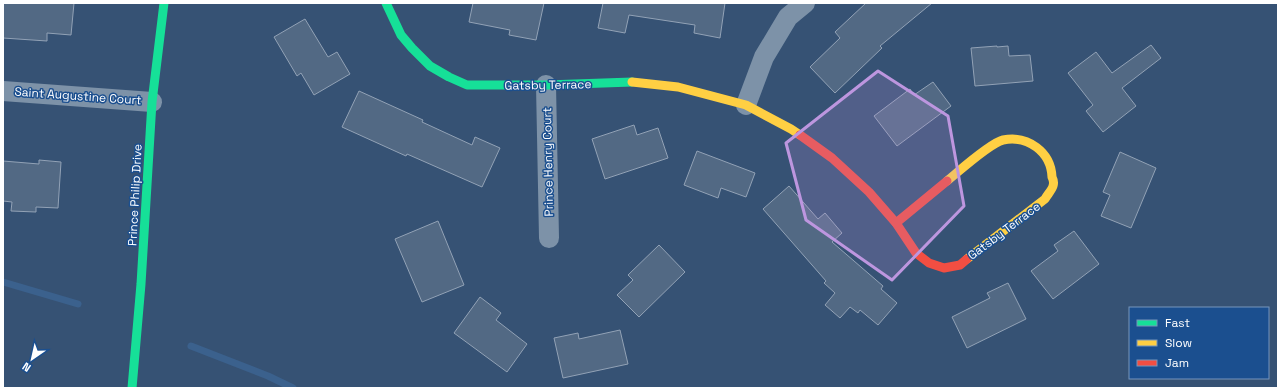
<svg xmlns="http://www.w3.org/2000/svg" width="1281" height="391" font-family="'Space Grotesk',sans-serif">
  <style>
    .lines { fill: none; stroke-linecap: round; stroke-linejoin: round }
    .stream { stroke: #3b618d; stroke-width: 7 }
    .building { fill: #526984; stroke: #92a2b6 }
    .street { stroke: #7d92a8; stroke-width: 20 }
    .fast { stroke: #16e098; stroke-width: 9 }
    .slow { stroke: #ffcf43; stroke-width: 9 }
    .jam { stroke: #f24e42; stroke-width: 9 }
    .marked { fill: #bd96df; fill-opacity: 0.2; stroke: #bd96df; stroke-width: 3; stroke-linejoin: round }
    .labels { text-anchor: middle; dominant-baseline: central; stroke-width: 3; stroke-linejoin: round; paint-order: stroke }
    .street-label { font-size: 12px; fill: #fff; stroke: #1b4f8f }
  </style>
  <rect width="100%" height="100%" fill="#365274"/>
  <g class="lines">
    <g class="stream">
      <polyline points="3,282 78,304"/>
      <polyline points="191,346 268,376 293,388"/>
    </g>
  </g>
  <g class="building">
    <polygon points="3,3 74,3 71,35 47,33 47,41 3,38"/>
    <polygon points="473,3 544,3 536,40 509,35 510,30 469,22"/>
    <polygon points="603,3 725,3 720,38 694,33 695,25 629,15 625,33 598,28"/>
    <polygon points="866,3 932,3 880,46 882,48 835,93 810,67 840,38 835,32"/>
    <polygon points="305,19 328,57 337,52 350,74 314,95 301,73 297,76 274,37"/>
    <polygon points="1151,45 1161,58 1122,88 1136,106 1103,132 1086,111 1093,105 1068,73 1096,52 1112,73"/>
    <polygon points="997,46 997,47 1008,46 1009,56 1030,55 1033,81 975,86 971,48"/>
    <polygon points="933,82 951,106 897,146 874,116 910,89 914,95"/>
    <polygon points="359,91 423,120 422,122 472,145 475,137 500,148 482,187 407,154 406,156 342,127"/>
    <polygon points="634,125 637,135 658,128 668,158 605,179 592,139"/>
    <polygon points="697,151 755,173 746,197 721,188 718,198 684,185"/>
    <polygon points="1120,152 1156,168 1131,228 1101,216 1110,195 1103,192"/>
    <polygon points="39,160 61,162 58,208 36,207 36,212 11,211 12,202 3,201 3,161 39,164"/>
    <polygon points="789,186 818,219 825,213 842,233 832,242 883,286 881,289 897,303 878,325 860,310 858,313 850,307 840,318 825,305 835,293 824,283 826,281 763,209"/>
    <polygon points="438,221 464,285 422,302 395,239"/>
    <polygon points="1074,231 1099,264 1053,299 1031,271 1058,251 1054,245"/>
    <polygon points="659,245 685,272 639,317 617,295 633,280 628,275"/>
    <polygon points="1008,283 1026,319 967,348 952,317 990,298 987,293"/>
    <polygon points="480,297 501,313 496,320 527,344 507,372 454,333"/>
    <polygon points="620,330 628,364 563,378 554,338 578,333 579,339"/>
  </g>
  <g class="lines">
    <g class="street">
      <polyline points="546,85 549,238"/>
      <polyline points="3,91 152,102"/>
      <polyline points="746,105 764,57 788,17 805,3"/>
    </g>
    <g class="fast">
      <polyline points="386,3 401,35 412,48 430,66 449,77 467,85 546,85 632,82"/>
      <polyline points="132,388 141,284 152,102 164,3"/>
    </g>
    <g class="slow">
      <polyline points="632,82 678,87 746,105 791,129 800,135"/>
      <path d="M947,181c11,-9 43,-38 56,-41 25,-5 48,12 49,37 1,2 2,6 1,9 -1,4 -6,9 -8,13l-78,60"/>
    </g>
    <g class="jam">
      <polyline points="800,135 832,158 869,192 896,223 916,253 929,263 944,268 960,265 967,259"/>
      <polyline points="896,223 947,181"/>
    </g>
  </g>
  <path class="marked" d="M878,71l70,45 16,90 -72,74 -86,-60 -20,-77z"/>
  <g class="labels">
    <g class="street-label">
      <text transform="translate(548 85) rotate(-1)">Gatsby Terrace</text>
      <text transform="translate(78 96) rotate(4)">Saint Augustine Court</text>
      <text transform="translate(548 162) rotate(-91)">Prince Henry Court</text>
      <text transform="translate(135 195) rotate(-87)">Prince Philip Drive</text>
      <text transform="translate(1004 231) rotate(-37)">Gatsby Terrace</text>
    </g>
  </g>
  <rect width="1281" height="391" fill="none" stroke="#ffffff" stroke-width="8"/>
  <rect x="1129" y="307" width="140" height="72" fill="#1b4f8f" stroke="#7695bc"/>
  <rect x="1137" y="320" width="20" height="6" fill="#16e098" stroke="#7695bc"/>
  <text x="1165" y="327" font-size="12" fill="#ffffff">Fast</text>
  <rect x="1137" y="340" width="20" height="6" fill="#ffcf43" stroke="#7695bc"/>
  <text x="1165" y="347" font-size="12" fill="#ffffff">Slow</text>
  <rect x="1137" y="360" width="20" height="6" fill="#f24e42" stroke="#7695bc"/>
  <text x="1165" y="367" font-size="12" fill="#ffffff">Jam</text>
  <g transform="translate(32 359) rotate(214)" stroke="#1b4f8f" stroke-width="3" paint-order="stroke">
  <path d="M0-3L7 15L0 10L-7 15Z" fill="#ffffff"/>
  <text y="-6" font-size="11" font-weight="bold" text-anchor="middle" fill="#ffffff">N</text>
  </g>
</svg>
